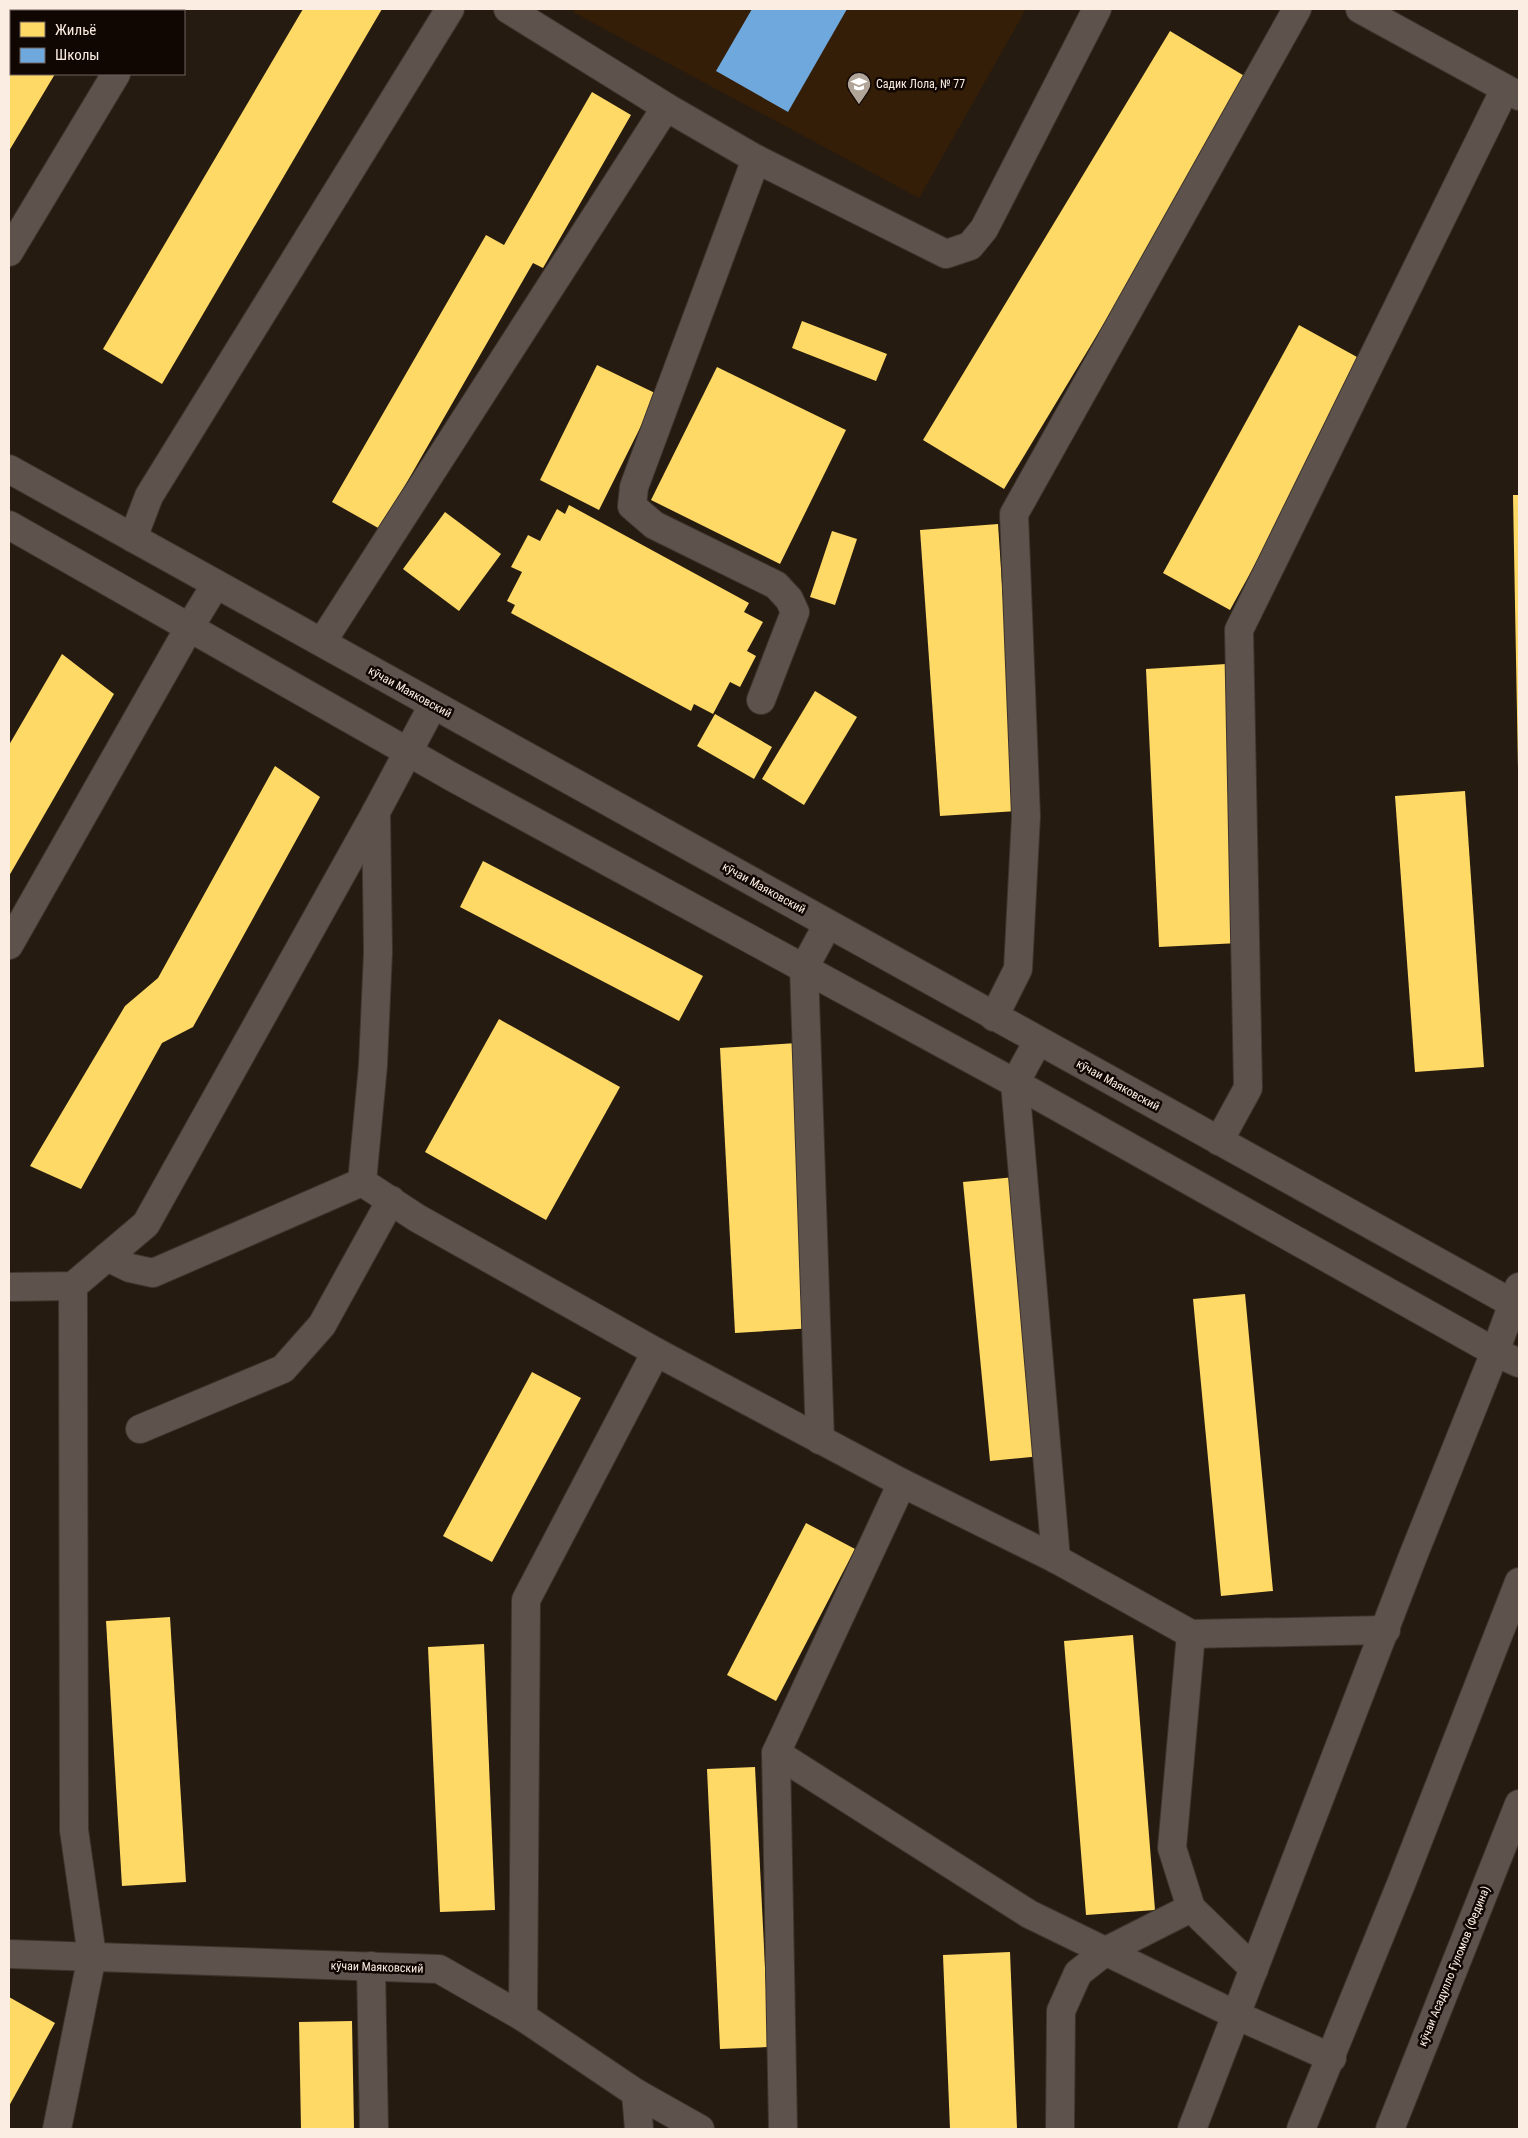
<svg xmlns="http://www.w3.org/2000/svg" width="1528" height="2138" font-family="'Roboto Condensed',sans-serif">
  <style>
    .built { fill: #351e07 }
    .homes { fill: #ffd966 }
    .schools { fill: #6fa8dc }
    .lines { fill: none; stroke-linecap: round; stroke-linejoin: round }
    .minor-casing { stroke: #3d342d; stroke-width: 30 }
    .minor { stroke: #5d534c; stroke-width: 28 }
    .labels { text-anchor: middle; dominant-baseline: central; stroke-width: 5; stroke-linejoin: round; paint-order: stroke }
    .poi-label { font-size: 12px; fill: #fcede2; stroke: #100703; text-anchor: start }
    .street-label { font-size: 12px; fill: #fcede2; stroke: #100703 }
  </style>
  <rect width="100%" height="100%" fill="#261b10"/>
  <polygon class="built" points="575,9 1026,9 919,198 573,12"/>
  <g class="homes">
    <polygon points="12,9 94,9 92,11 11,11 11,74 55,74 9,151 9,14"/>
    <polygon points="303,9 382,9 162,384 103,349"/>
    <polygon points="1170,31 1251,80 1004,489 923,440"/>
    <polygon points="592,92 631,115 543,268 533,263 380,529 332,502 486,235 504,245"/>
    <polygon points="802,321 887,354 876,381 792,348"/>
    <polygon points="1299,325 1366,362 1230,610 1163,573"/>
    <polygon points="597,365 657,394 599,510 540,480"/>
    <polygon points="717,367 846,430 780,564 651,500"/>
    <polygon points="1513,495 1519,495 1519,768 1518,768"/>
    <polygon points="569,505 749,603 744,612 763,622 747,651 756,656 740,687 730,682 713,714 694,704 691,711 511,613 515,605 507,601 522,572 511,567 528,535 540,541 557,509 565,514"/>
    <polygon points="445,512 501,554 459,611 403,569"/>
    <polygon points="998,524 1017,811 940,816 920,530"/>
    <polygon points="832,531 857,539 835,605 810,597"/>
    <polygon points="62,654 114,694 9,876 9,745"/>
    <polygon points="1226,664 1239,943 1159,947 1146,669"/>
    <polygon points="815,691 857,717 804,805 762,779"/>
    <polygon points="715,714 772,747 754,779 697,746"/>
    <polygon points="275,766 320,797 193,1027 162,1043 81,1189 30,1166 125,1006 158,978"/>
    <polygon points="1465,791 1484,1067 1415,1072 1395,796"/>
    <polygon points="483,861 703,976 679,1021 460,907"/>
    <polygon points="499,1019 620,1087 546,1220 425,1152"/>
    <polygon points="797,1043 813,1328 735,1333 720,1048"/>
    <polygon points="1015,1177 1041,1456 990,1461 963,1182"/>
    <polygon points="1245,1294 1273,1591 1221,1596 1193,1299"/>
    <polygon points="532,1372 581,1398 492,1562 443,1536"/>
    <polygon points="806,1523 855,1549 776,1701 727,1675"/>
    <polygon points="170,1617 186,1882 122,1886 106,1621"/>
    <polygon points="1133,1635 1155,1910 1086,1915 1064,1641"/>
    <polygon points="484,1644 495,1910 440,1912 428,1647"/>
    <polygon points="755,1767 769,2047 720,2049 707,1769"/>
    <polygon points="1010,1952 1017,2129 950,2129 943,1955"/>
    <polygon points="9,1997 55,2023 9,2106"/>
    <polygon points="352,2021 354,2129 301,2129 299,2022"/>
  </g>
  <polygon class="schools" points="752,9 847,9 788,112 716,71"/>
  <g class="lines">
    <g class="minor-casing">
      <g id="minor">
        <polyline points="508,9 666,107 756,159 946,254 970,246 984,229 1097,9"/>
        <polyline points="1360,9 1519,96"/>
        <polyline points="153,11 155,9"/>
        <polyline points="756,159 634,487 632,506 654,525 776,585 789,599 795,612 761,700"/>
        <polyline points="9,252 116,74"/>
        <polyline points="9,469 1519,1307"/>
        <polyline points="9,525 454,778 1015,1083 1495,1352 1519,1363"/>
        <polyline points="133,538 149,496 450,9"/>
        <polyline points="322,642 666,107"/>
        <polyline points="376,812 378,952 373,1065 362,1182 417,1218 656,1352 526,1600 523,2017"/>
        <polyline points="9,945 189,628 216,584"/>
        <polyline points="994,1017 1018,969 1026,816 1014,514 1297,9"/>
        <polyline points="1038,1041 1015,1083 1056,1559"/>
        <polyline points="1219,1141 1248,1088 1239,630 1505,89"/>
        <polyline points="107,1257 130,1268 153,1273 362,1182"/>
        <polyline points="9,1287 73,1286 146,1224 376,812 433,705"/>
        <polyline points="656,1352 902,1483 1056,1559 1191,1634 1386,1630"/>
        <polyline points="140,1429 283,1369 322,1325 391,1200"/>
        <polyline points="820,1440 804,968 828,924"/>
        <polyline points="1191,1634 1172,1848 1191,1908 1254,1969"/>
        <polyline points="776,1753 1029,1914 1236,2015 1332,2058"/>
        <polyline points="9,1954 439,1969 523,2017 636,2093 700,2129"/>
        <polyline points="371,1966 374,2129"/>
        <polyline points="636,2093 639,2129"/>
        <polyline points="57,2129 92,1956 74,1830 73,1286"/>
        <polyline points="783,2129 776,1753 902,1483"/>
        <polyline points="1060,2129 1061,2011 1078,1973 1106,1951 1191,1908"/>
        <polyline points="1192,2129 1413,1556 1495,1352 1519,1287"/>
        <polyline points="1301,2129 1401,1884 1519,1582"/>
        <polyline points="1390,2129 1519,1804"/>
      </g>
    </g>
    <use href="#minor" class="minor"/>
  </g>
  <defs>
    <g id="school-pin" transform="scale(1.25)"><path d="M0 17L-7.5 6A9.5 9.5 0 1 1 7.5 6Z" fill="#b1a498" stroke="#100703"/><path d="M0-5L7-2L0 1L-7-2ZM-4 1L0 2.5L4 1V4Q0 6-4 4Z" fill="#fff"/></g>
  </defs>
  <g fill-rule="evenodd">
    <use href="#school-pin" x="859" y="84"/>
  </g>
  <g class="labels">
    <g class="poi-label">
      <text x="876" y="84">Садик Лола, № 77</text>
    </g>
    <g class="street-label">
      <text transform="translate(410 692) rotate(29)">кӯчаи Маяковский</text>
      <text transform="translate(764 888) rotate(29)">кӯчаи Маяковский</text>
      <text transform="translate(1118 1085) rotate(29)">кӯчаи Маяковский</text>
      <text transform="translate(1454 1966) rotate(-68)">кӯчаи Асадулло Ғуломов (Федина)</text>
      <text transform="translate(377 1967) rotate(2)">кӯчаи Маяковский</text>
    </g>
  </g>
  <rect width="1528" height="2138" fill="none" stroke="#fcede2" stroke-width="20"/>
  <rect x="10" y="10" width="175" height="65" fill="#100703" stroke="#6e635c"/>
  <rect x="20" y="22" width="25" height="15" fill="#ffd966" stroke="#6e635c"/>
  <text x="55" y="35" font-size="15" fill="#fcede2">Жильё</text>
  <rect x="20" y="48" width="25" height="15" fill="#6fa8dc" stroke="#6e635c"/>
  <text x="55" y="60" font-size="15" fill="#fcede2">Школы</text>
</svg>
